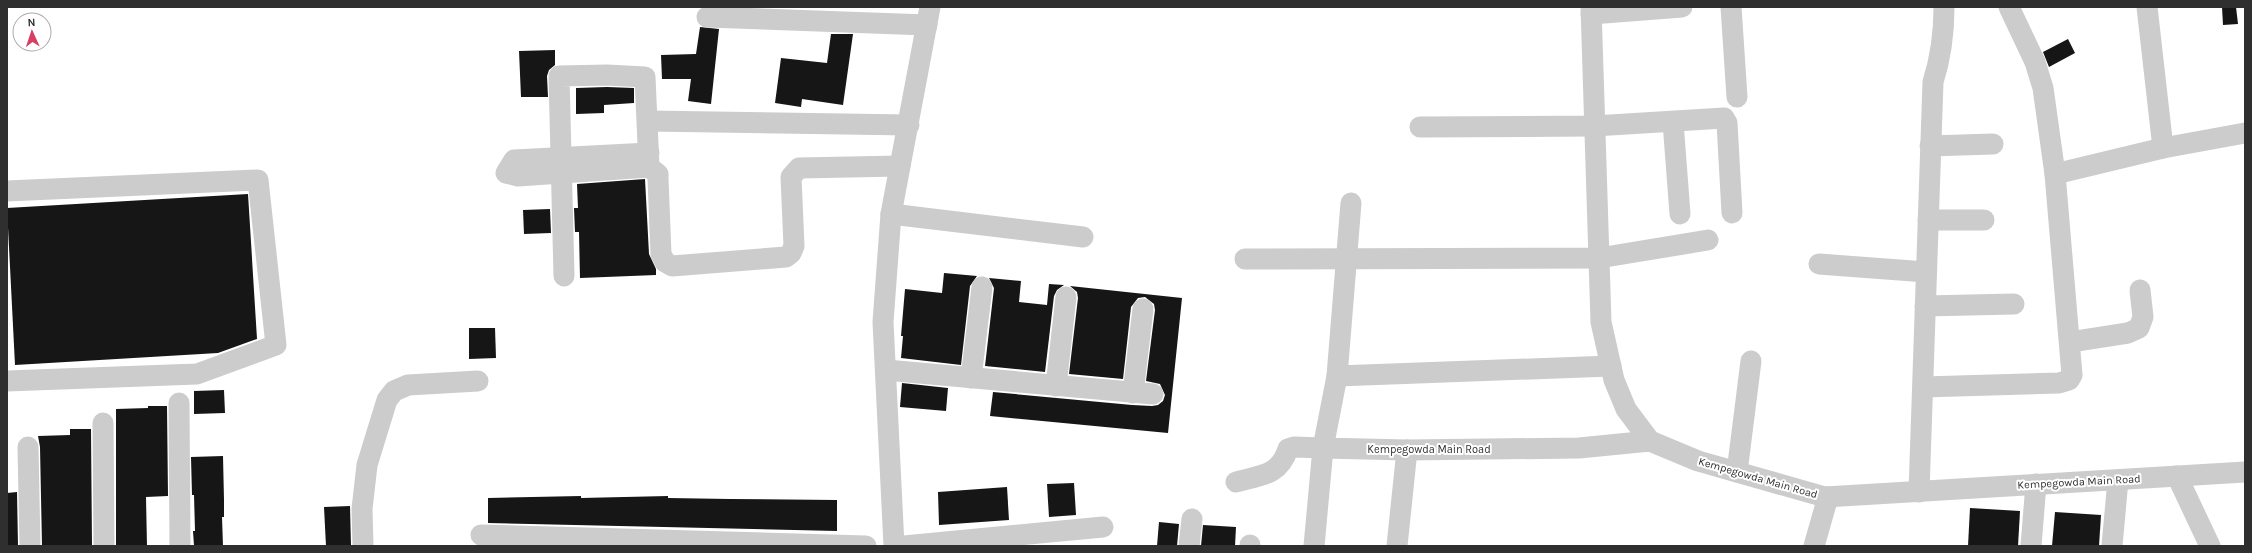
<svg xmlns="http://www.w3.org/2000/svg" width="2252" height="553" font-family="Karla,sans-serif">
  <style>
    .building { fill: #161616 }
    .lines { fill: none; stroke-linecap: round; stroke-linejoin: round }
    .minor { stroke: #ccc; stroke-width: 21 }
    .labels { text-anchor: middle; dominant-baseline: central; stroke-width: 4; stroke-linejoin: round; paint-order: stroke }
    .street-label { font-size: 11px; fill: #2f2f2f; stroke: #fff }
  </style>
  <rect width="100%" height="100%" fill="#fff"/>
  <g class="building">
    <polygon points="2222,7 2236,7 2238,24 2223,25"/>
    <polygon points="700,27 719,29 711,104 688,101 691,79 662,79 661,55 696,54"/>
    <polygon points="831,34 853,34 843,105 802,99 801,107 775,103 781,58 827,63"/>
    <polygon points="2068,39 2075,53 2049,67 2043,52"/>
    <polygon points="555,50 555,65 549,70 547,76 548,97 521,97 519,51"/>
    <polygon points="607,87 634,88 634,103 604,105 604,113 576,114 576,88"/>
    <polygon points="645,179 649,254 656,269 656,275 580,278 579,232 575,232 574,208 578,208 577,184"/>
    <polygon points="248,194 257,339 218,353 15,365 7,208"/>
    <polygon points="550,209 551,233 524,234 523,210"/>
    <polygon points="944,273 977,276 970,286 961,365 901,358 903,336 901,336 905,289 942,293"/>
    <polygon points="989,278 1021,281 1019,302 1047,305 1049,284 1064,285 1057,290 1054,296 1045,372 985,366 994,288"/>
    <polygon points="1070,286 1182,298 1168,433 990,416 993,392 1132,405 1152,406 1158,405 1163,401 1165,395 1160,384 1146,381 1155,310 1154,304 1145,297 1138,298 1131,307 1123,379 1069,374 1078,298 1077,292"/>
    <polygon points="469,328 495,328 496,358 469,359"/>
    <polygon points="902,383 948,388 946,411 900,407"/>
    <polygon points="224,390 225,413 194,414 194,391"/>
    <polygon points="148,406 167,406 168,496 146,497 147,546 116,546 116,409 148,408"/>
    <polygon points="70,429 91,429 92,546 42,546 40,447 38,436 70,435"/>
    <polygon points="223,456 224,500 224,517 222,517 223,546 194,546 193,531 195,531 194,495 192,495 191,457"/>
    <polygon points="1074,483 1076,515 1049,517 1047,484"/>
    <polygon points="1007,487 1009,520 939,525 938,492"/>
    <polygon points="17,492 18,546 7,546 7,493"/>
    <polygon points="581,496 581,498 668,496 668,498 730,499 837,500 837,531 488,523 488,498"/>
    <polygon points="350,506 351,546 326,546 324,507"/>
    <polygon points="1970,508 2020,511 2018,546 1968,546"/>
    <polygon points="2055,512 2101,515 2099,546 2052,546"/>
    <polygon points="1159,522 1179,524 1177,546 1157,546"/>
    <polygon points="1203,525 1236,527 1235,546 1201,546"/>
  </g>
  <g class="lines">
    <g class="minor">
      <polyline points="1591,7 1601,322 1614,380 1626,409 1650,441"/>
      <polyline points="1731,7 1737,97"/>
      <polyline points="2147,7 2163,148"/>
      <polyline points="1591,14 1682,7"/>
      <polyline points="707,17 927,25"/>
      <polyline points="648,121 909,125"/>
      <polyline points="1673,122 1680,214"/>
      <polyline points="1420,127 1594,126 1724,118 1727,123 1732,213"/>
      <polyline points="1930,146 1993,144"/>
      <polyline points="649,153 514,160 506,173 518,176 649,167"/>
      <polyline points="649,167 658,174 658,179 661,254 665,262 672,266 786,257 791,253 794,246 791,177 799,168 900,166"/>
      <polyline points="2055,174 2163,148 2245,133"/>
      <polyline points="7,191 258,180 276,345 197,374 7,381"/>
      <polyline points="1351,203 1337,376 1323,448 1407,450 1579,448 1650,441 1698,461 1825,497 2245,472"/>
      <polyline points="891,214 1083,237"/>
      <polyline points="1928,220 1984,220"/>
      <polyline points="1245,259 1599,258 1708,240"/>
      <polyline points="1819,264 1926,272"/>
      <polyline points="564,276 559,76 607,75 645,77 649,167"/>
      <polyline points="1925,306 2014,304"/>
      <polyline points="2070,342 2128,333 2139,328 2143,317 2140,290"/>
      <polyline points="886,370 1153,394"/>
      <polyline points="1337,376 1611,366"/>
      <polyline points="971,378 982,287"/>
      <polyline points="1056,386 1066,297"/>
      <polyline points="1923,387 2059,383 2069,380 2072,375 2055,174 2043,88 2035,62 2009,7"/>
      <polyline points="1133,393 1143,309"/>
      <polyline points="179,403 180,546"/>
      <polyline points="103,423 104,546"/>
      <polyline points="28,447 30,546"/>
      <polyline points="1737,472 1751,361"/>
      <polyline points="2177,476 2210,546"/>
      <path d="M1236,482c25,-7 43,-6 52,-33l6,-2 29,1 -9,98"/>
      <path d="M1919,492l14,-410c8,-25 11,-49 11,-75"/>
      <polyline points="481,535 866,546"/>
      <polyline points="363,546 362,509 367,465 387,400 394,391 408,385 478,381"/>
      <polyline points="894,546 883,322 891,214 930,7"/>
      <polyline points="904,546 1103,527"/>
      <polyline points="1189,546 1192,519"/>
      <polyline points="1250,546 1250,545"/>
      <polyline points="1397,546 1407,450"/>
      <polyline points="1814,546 1828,497"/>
      <polyline points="2031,546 2036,484"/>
      <polyline points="2112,546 2118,480"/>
    </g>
  </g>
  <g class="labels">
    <g class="street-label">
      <text x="1429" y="449">Kempegowda Main Road</text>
      <text transform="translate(1758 478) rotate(16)">Kempegowda Main Road</text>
      <text transform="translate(2079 482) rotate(-3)">Kempegowda Main Road</text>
    </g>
  </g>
  <rect width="2252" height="553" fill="none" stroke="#2f2f2f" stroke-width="16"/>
  <g transform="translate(32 32) rotate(357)"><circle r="19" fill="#ffffff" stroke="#acacac"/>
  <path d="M0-3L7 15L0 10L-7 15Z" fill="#d73f65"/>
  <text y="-6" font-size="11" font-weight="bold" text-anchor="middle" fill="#2f2f2f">N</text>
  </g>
</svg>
